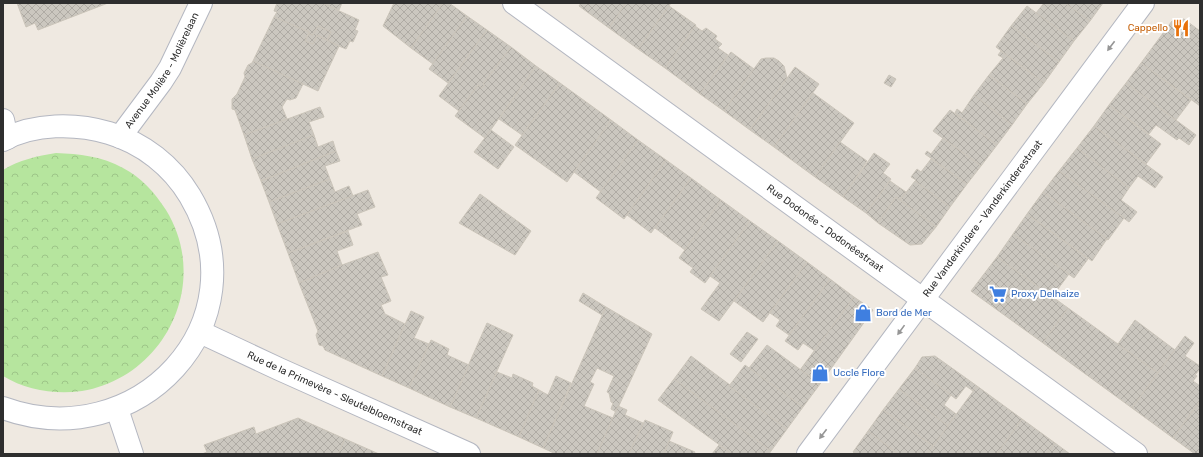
<svg xmlns="http://www.w3.org/2000/svg" width="1203" height="457" font-family="Rubik,sans-serif">
  <style>
    .forest { fill: url(#forest-crowns) }
    .building { fill: url(#building-cross-hatch); stroke: #cbc5ba }
    .lines { fill: none; stroke-linecap: round; stroke-linejoin: round }
    .street-casing { stroke: #b4b7c1; stroke-width: 24 }
    .secondary-casing { stroke: #b4b7c1; stroke-width: 24 }
    .street { stroke: #fff; stroke-width: 22 }
    .secondary { stroke: #fff; stroke-width: 22 }
    .oneway { fill: #969696 }
    .labels { text-anchor: middle; dominant-baseline: central; stroke-width: 4; stroke-linejoin: round; paint-order: stroke }
    .food-label { font-size: 10px; fill: #c56008; stroke: #fff; text-anchor: end }
    .street-label { font-size: 10px; fill: #2e2e2e; stroke: #fff }
    .shop-label { font-size: 10px; fill: #366cbe; stroke: #fff; text-anchor: start }
  </style>
  <defs>
    <pattern id="forest-crowns" width="20" height="18" patternUnits="userSpaceOnUse"><rect width="20" height="18" fill="#b6e59e"/><path d="M2 6a3 3 0 1 1 6 0M12 15a3 3 0 1 1 6 0" fill="none" stroke="#9dc588"/></pattern>
    <pattern id="building-cross-hatch" width="8" height="8" patternUnits="userSpaceOnUse"><rect width="8" height="8" fill="#cbc7bf"/><path d="M0 0l8 8M0 8l8-8" fill="none" stroke="#afaba4"/></pattern>
  </defs>
  <rect width="100%" height="100%" fill="#efe9e1"/>
  <path class="forest" d="M56,153c23,1 46,3 67,15 18,9 32,25 43,42 45,73 -1,167 -84,181 -27,4 -56,-1 -79,-15v-206c16,-10 34,-14 53,-17z"/>
  <g class="building">
    <polygon points="17,3 108,3 38,30 35,23 26,27"/>
    <polygon points="277,3 322,3 359,20 355,30 358,31 353,42 350,41 346,49 327,41 331,32 318,26 313,35 309,34 309,32 274,17 277,12 274,11"/>
    <polygon points="322,3 342,3 339,10"/>
    <polygon points="394,3 443,3 411,48 383,26"/>
    <polygon points="443,3 449,3 467,16 433,64 411,48"/>
    <polygon points="581,3 626,3 609,28 579,6"/>
    <polygon points="626,3 671,3 638,49 609,28"/>
    <polygon points="1044,3 1065,3 1090,21 1074,41 1036,13"/>
    <polygon points="1065,3 1103,3 1090,21"/>
    <polygon points="669,6 696,25 665,68 638,49"/>
    <polygon points="1027,6 1074,41 1059,62 1011,26"/>
    <polygon points="467,16 487,30 448,83 429,69"/>
    <polygon points="274,17 309,32 305,41 313,44 317,35 339,46 318,91 253,61"/>
    <polygon points="1184,19 1200,31 1200,106 1141,63 1172,21"/>
    <polygon points="318,26 331,32 327,40 317,35 313,44 305,41 309,34 313,35"/>
    <polygon points="695,26 702,31 706,28 717,36 715,39 722,44 718,48 728,55 700,94 665,68"/>
    <polygon points="1011,26 1059,62 1044,83 996,47"/>
    <polygon points="487,30 511,47 483,84 485,85 482,88 478,85 459,111 439,96"/>
    <polygon points="511,47 536,66 485,138 455,116 478,85 482,88 485,85 483,84"/>
    <polygon points="1001,51 1044,83 1027,104 989,75 1003,58 998,55"/>
    <polygon points="731,52 754,69 724,111 700,94"/>
    <polygon points="766,58 774,58 779,61 784,66 787,78 750,130 724,111 761,59"/>
    <polygon points="253,61 303,84 296,98 290,100 287,99 282,107 287,119 244,135 235,110 232,109 232,99 237,94 245,77 244,73 248,65 252,63"/>
    <polygon points="1141,63 1191,100 1176,120 1126,83"/>
    <polygon points="536,66 560,83 522,135 499,119"/>
    <polygon points="795,67 819,84 774,147 750,130"/>
    <polygon points="889,75 896,79 891,87 884,83"/>
    <polygon points="989,75 1027,104 1012,125 974,95"/>
    <polygon points="560,83 611,120 567,182 515,145"/>
    <polygon points="1126,83 1196,135 1189,145 1179,138 1177,140 1156,125 1149,134 1109,105"/>
    <polygon points="813,93 854,123 815,177 774,147"/>
    <polygon points="974,95 1012,125 997,145 955,113 957,109 962,113"/>
    <polygon points="1109,105 1161,144 1146,164 1094,126"/>
    <polygon points="320,107 324,117 309,122 314,135 252,159 244,135"/>
    <polygon points="950,110 997,145 981,166 933,131"/>
    <polygon points="611,120 638,140 601,192 574,172"/>
    <polygon points="1094,126 1163,177 1155,188 1138,176 1129,188 1077,148"/>
    <polygon points="491,130 514,147 498,169 474,152"/>
    <polygon points="314,135 318,147 333,141 336,151 261,181 252,159"/>
    <polygon points="943,138 981,166 967,184 925,154 927,151 931,154"/>
    <polygon points="638,140 666,160 624,219 596,198"/>
    <polygon points="840,142 867,161 843,197 815,177"/>
    <polygon points="1077,148 1129,188 1121,200 1137,212 1129,222 1059,171"/>
    <polygon points="336,151 340,161 325,166 330,179 269,202 261,181"/>
    <polygon points="874,153 890,164 883,173 891,179 866,213 843,197"/>
    <polygon points="931,159 967,184 950,207 915,181 916,180 911,177 917,169 921,172"/>
    <polygon points="666,160 691,178 651,233 627,215"/>
    <polygon points="1059,171 1124,218 1108,240 1043,192"/>
    <polygon points="691,178 721,200 685,250 655,228"/>
    <polygon points="330,179 335,192 349,186 353,196 277,224 269,202"/>
    <polygon points="890,181 906,192 900,200 896,197 878,223 866,213"/>
    <polygon points="915,181 950,207 936,227 900,200"/>
    <polygon points="368,190 375,207 357,214 362,225 288,253 277,224"/>
    <polygon points="1043,192 1107,239 1092,261 1027,214"/>
    <polygon points="480,194 531,231 515,255 459,223"/>
    <polygon points="896,197 936,227 922,244 910,245 878,223"/>
    <polygon points="721,200 750,221 705,283 690,272 693,268 679,258"/>
    <polygon points="1027,214 1088,259 1074,278 1013,234"/>
    <polygon points="750,221 778,241 719,321 701,309 720,283 710,276"/>
    <polygon points="348,231 353,245 337,251 342,265 299,283 288,253"/>
    <polygon points="1013,234 1069,274 1052,297 997,257"/>
    <polygon points="778,241 807,262 763,322 734,301"/>
    <polygon points="378,252 388,275 381,277 391,301 381,305 385,314 405,324 382,376 325,350 323,346 319,345 316,335 318,331 299,283 342,265"/>
    <polygon points="997,257 1068,308 1043,343 971,291"/>
    <polygon points="807,262 830,279 789,335 776,326 780,320 770,313"/>
    <polygon points="830,279 854,297 815,351 803,343 798,350 785,341"/>
    <polygon points="583,293 606,307 602,315 579,301"/>
    <polygon points="854,297 873,310 820,384 800,370"/>
    <polygon points="606,307 652,334 616,412 611,409 613,403 611,402 609,393 607,392 614,376 597,368 590,382 594,384 584,406 613,418 597,454 556,454 543,448"/>
    <polygon points="1068,308 1158,373 1132,408 1043,343"/>
    <polygon points="411,311 424,317 414,338 429,344 409,388 382,376"/>
    <polygon points="1135,320 1175,350 1158,373 1118,344"/>
    <polygon points="487,323 513,335 476,418 450,407"/>
    <polygon points="747,332 758,339 741,362 730,354"/>
    <polygon points="1185,336 1194,343 1185,356 1200,366 1200,369 1195,375 1197,376 1193,381 1200,386 1200,401 1173,438 1132,408"/>
    <polygon points="431,340 449,349 447,355 469,365 450,407 409,388"/>
    <polygon points="767,345 820,384 803,407 749,368"/>
    <polygon points="691,356 730,385 729,386 787,429 771,451 674,379"/>
    <polygon points="935,356 977,386 973,391 966,386 956,399 915,368 922,357"/>
    <polygon points="745,365 803,407 787,429 729,386"/>
    <polygon points="915,368 951,395 944,405 956,414 948,426 899,389"/>
    <polygon points="497,372 512,378 513,374 533,383 532,386 539,390 519,437 476,418"/>
    <polygon points="556,376 571,383 543,448 519,437 539,390 548,395"/>
    <polygon points="674,379 771,451 769,454 732,454 658,400"/>
    <polygon points="977,386 1022,419 997,454 927,454"/>
    <polygon points="899,389 948,426 933,446 883,410"/>
    <polygon points="1200,401 1200,454 1195,454 1173,438"/>
    <polygon points="618,406 627,410 625,415 643,423 629,454 597,454"/>
    <polygon points="883,410 933,446 927,454 898,454 868,431"/>
    <polygon points="298,418 345,439 338,454 202,454 207,452 204,445 254,427 256,434"/>
    <polygon points="1022,419 1055,443 1047,454 997,454"/>
    <polygon points="645,420 673,432 664,454 629,454"/>
    <polygon points="868,431 898,454 856,454 853,452"/>
    <polygon points="345,439 379,454 338,454"/>
    <polygon points="669,441 695,452 694,454 664,454"/>
    <polygon points="1055,443 1070,454 1047,454"/>
    <polygon points="719,445 732,454 712,454"/>
  </g>
  <g class="lines">
    <g class="street-casing">
      <g id="street">
        <path id="s1" d="M514,3l622,451"/>
        <polyline points="3,120 7,138"/>
        <path id="s2" d="M200,332l79,37 190,85"/>
        <polyline points="118,412 132,454"/>
        <path id="s3" d="M808,454l335,-451"/>
      </g>
    </g>
    <g class="secondary-casing">
      <g id="secondary">
        <path id="s4" d="M120,137l41,-55 9,-14 31,-65"/>
        <path d="M3,140c31,-17 73,-17 106,-7 34,10 63,33 81,63 75,126 -53,261 -187,212"/>
      </g>
    </g>
    <use href="#street" class="street"/>
    <use href="#secondary" class="secondary"/>
  </g>
  <defs><path id="oneway-solid" d="M-6-.8H1V-3.2L6.5 0L1 3.2V.8H-6Z"/></defs>
  <g class="oneway">
    <use href="#oneway-solid" transform="translate(1111 46) rotate(127)"/>
    <use href="#oneway-solid" transform="translate(901 330) rotate(126)"/>
    <use href="#oneway-solid" transform="translate(823 434) rotate(127)"/>
  </g>
  <defs>
    <g id="restaurant-bare" transform="scale(1.38)"><path d="M-5-6h1v4h1v-4h1v4h1v-4h1v5L-1.5 .5V6h-2V.5L-5-1ZM5-6V6H3V1.5H1.5Q1.5-4 5-6Z" fill="#e8710a" stroke="#fff" stroke-width="2.5" paint-order="stroke"/></g>
    <g id="supermarket-bare" transform="scale(1.38)"><path d="M-6-5.5h2.5l.6 2H6L4.5 2H-2.5L-4.4-4H-6ZM-1.5 3.2a1.3 1.3 0 1 0 .1 0ZM3 3.2a1.3 1.3 0 1 0 .1 0Z" fill="#3f7fe0" stroke="#fff" stroke-width="2.5" paint-order="stroke"/></g>
    <g id="shop-bare" transform="scale(1.38)"><path d="M-5-2.5h2.3a2.7 3.5 0 0 1 5.4 0H5L5.5 6h-11ZM-1.5-2.5h3a1.5 2.3 0 0 0-3 0Z" fill="#3f7fe0" stroke="#fff" stroke-width="2.5" paint-order="stroke"/></g>
  </defs>
  <g fill-rule="evenodd">
    <use href="#restaurant-bare" x="1181" y="28"/>
    <use href="#supermarket-bare" x="998" y="294"/>
    <use href="#shop-bare" x="863" y="313"/>
    <use href="#shop-bare" x="820" y="373"/>
  </g>
  <g class="labels">
    <g class="food-label">
      <text x="1168" y="28">Cappello</text>
    </g>
    <g class="street-label">
      <text stroke="none"><textPath href="#s4" startOffset="79">Avenue Molière - Molièrelaan</textPath></text>
      <text stroke="none"><textPath href="#s3" startOffset="293">Rue Vanderkindere - Vanderkinderestraat</textPath></text>
      <text stroke="none"><textPath href="#s1" startOffset="384">Rue Dodonée - Dodonéestraat</textPath></text>
      <text stroke="none"><textPath href="#s2" startOffset="148">Rue de la Primevère - Sleutelbloemstraat</textPath></text>
    </g>
    <g class="shop-label">
      <text x="1011" y="294">Proxy Delhaize</text>
      <text x="876" y="313">Bord de Mer</text>
      <text x="833" y="373">Uccle Flore</text>
    </g>
  </g>
  <rect width="1203" height="457" fill="none" stroke="#2e2e2e" stroke-width="8"/>
</svg>
